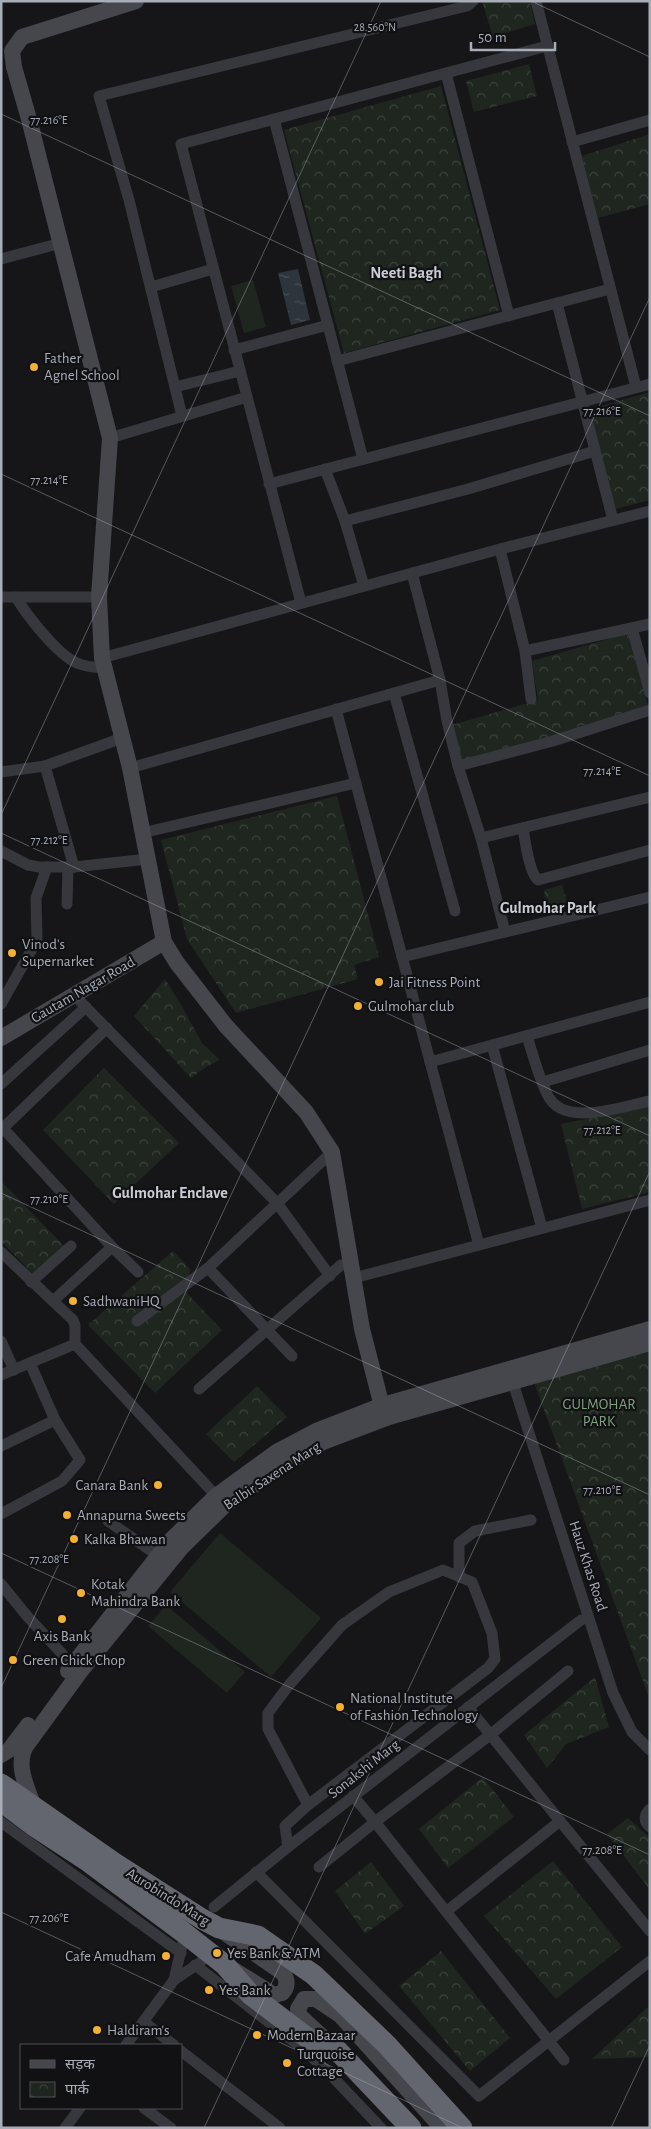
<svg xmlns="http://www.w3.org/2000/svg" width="651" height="2129" font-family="'Alegreya Sans','Noto Sans Devanagari',sans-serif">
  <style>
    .park { fill: url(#park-crowns) }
    .garden { fill: #1e261f }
    .water { fill: url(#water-ripples) }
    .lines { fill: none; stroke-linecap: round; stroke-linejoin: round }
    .street { stroke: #37383d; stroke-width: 11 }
    .secondary { stroke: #45474d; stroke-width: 16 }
    .highway { stroke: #63666e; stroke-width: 21 }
    .ticks { fill: none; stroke: #a8adb8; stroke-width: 1; stroke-opacity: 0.45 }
    .poi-dot { fill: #f2b134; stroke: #111113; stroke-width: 2 }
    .labels { text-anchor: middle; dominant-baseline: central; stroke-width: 4.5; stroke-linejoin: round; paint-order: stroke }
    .poi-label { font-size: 15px; fill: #a8adb8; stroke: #111113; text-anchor: start }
    .street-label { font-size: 15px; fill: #a8adb8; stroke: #111113 }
    .park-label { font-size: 15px; fill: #7fa381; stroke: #111113 }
    .neighbourhood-label { font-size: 16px; font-weight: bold; fill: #c9ccd4; stroke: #111113 }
    .ticks-label { font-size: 12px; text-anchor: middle; fill: #a8adb8; stroke: #111113; stroke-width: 4.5; stroke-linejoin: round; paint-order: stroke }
  </style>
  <defs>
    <pattern id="park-crowns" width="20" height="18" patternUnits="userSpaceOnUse" patternTransform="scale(1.25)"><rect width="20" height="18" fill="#1e261f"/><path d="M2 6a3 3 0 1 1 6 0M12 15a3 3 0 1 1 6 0" fill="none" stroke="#3c433d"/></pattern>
    <pattern id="water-ripples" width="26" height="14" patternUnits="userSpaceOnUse" patternTransform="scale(1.25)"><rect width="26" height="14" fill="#2c353c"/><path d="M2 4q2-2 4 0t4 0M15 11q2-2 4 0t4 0" fill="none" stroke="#485056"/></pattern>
  </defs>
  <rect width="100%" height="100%" fill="#161618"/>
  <g class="park">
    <polygon points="482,1 530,1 535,24 493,37"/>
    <polygon points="529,64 537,96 474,112 466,81"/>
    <polygon points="441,86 500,310 344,353 284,130"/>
    <polygon points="650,134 650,204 598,218 582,156"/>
    <polygon points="650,392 650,500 615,509 587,410"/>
    <polygon points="629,633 648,706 523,745 461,762 452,725 538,700 532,661"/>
    <polygon points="337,796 379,957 354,965 358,979 236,1013 187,939 161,840"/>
    <polygon points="562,885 568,904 547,912 544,890"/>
    <polygon points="165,979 180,1003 202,1043 220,1060 206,1067 191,1078 134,1016"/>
    <polygon points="104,1068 179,1143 114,1204 43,1130"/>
    <polygon points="650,1106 650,1192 582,1209 561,1124"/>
    <polygon points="1,1181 66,1248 36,1277 1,1241"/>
    <polygon points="173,1251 191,1270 183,1289 222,1330 155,1393 88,1325"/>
    <polygon points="650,1342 650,1694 648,1695 535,1385 537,1377"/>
    <polygon points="257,1386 287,1417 234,1462 206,1434"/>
    <polygon points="595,1677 609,1727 566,1744 547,1768 524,1735"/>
    <polygon points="483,1777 514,1817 448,1868 419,1829"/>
    <polygon points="628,1818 650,1838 650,1890 607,1834"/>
    <polygon points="553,1861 622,1947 556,1999 484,1916"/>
    <polygon points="371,1862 404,1906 365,1934 335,1891"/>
    <polygon points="441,1951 510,2038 470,2071 399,1986"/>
    <polygon points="650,2005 650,2057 592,2059"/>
  </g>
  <g class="garden">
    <polygon points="253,280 266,327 244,333 231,286"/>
    <polygon points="220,1533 321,1618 271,1677 170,1592"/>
    <polygon points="166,1605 245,1672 227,1693 148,1626"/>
  </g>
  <polygon class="water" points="298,269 310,320 291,325 278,273"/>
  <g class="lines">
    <g class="street">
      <polyline points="536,1 636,387"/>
      <polyline points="446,73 509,316"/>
      <polyline points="274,119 363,459"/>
      <polyline points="572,142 650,120"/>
      <polyline points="1,259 61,243"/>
      <polyline points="151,287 213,269"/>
      <polyline points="557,303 613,520"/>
      <polyline points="234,350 328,325"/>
      <polyline points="337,361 610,289"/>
      <polyline points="175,387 240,371"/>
      <polyline points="182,416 129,200 99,96 467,6 473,1"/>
      <polyline points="110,438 247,397"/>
      <polyline points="325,469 345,521 364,586"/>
      <polyline points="269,484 650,384"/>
      <polyline points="345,521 468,489 595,451"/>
      <polyline points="500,549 525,651 531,699"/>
      <polyline points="412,573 440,680 447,721 458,766 481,838 505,932"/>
      <polyline points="1,597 99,597"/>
      <path d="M16,597c11,19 42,58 61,66 10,4 17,5 27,4"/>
      <polyline points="301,603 181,144 547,46"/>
      <polyline points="632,628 650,693"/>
      <polyline points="525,651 650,624"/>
      <polyline points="102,658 500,549 650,511"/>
      <polyline points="394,693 455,911"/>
      <polyline points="336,709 479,1245"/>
      <polyline points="45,766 74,867"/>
      <polyline points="458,766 553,741 650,710"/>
      <polyline points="130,768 440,680"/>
      <polyline points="1,772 45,766 122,738"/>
      <path d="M523,828c2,12 6,45 15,52l112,-30"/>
      <polyline points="142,833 356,783"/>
      <polyline points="481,838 650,797"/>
      <polyline points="1,851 28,865 39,867 74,867 148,859"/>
      <polyline points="67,904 68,867"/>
      <polyline points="402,957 650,897"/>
      <polyline points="74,995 277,1203 330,1276"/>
      <polyline points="1,1004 37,940 36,898 47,867"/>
      <path d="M527,1036c6,19 11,39 20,58 16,35 75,12 103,7"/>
      <polyline points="492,1045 542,1228"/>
      <polyline points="430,1062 650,1002"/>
      <polyline points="543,1082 650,1050"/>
      <polyline points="1,1084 86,1007"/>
      <polyline points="1,1126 112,1247 138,1272"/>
      <polyline points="1,1130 107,1028"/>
      <polyline points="1,1252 73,1320 75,1325 75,1344 221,1501"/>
      <polyline points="208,1268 292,1356"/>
      <polyline points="354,1278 650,1200"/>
      <polyline points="31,1282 71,1246"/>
      <polyline points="53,1301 112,1247"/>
      <polyline points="137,1321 208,1268 332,1152"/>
      <polyline points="1,1341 14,1370"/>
      <polyline points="1,1375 75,1344"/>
      <polyline points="511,1377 613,1693 632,1732 650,1750"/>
      <polyline points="199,1389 341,1265 352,1263"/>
      <polyline points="1,1446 55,1420"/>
      <polyline points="1,1514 62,1481 80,1460 55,1420 30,1363"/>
      <polyline points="108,1521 157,1555"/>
      <polyline points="459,1577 459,1543 475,1531 531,1520"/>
      <polyline points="1,1584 27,1616 77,1670"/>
      <path d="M650,1809c-6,6 -7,12 0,18"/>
      <polyline points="560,1821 650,1931"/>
      <polyline points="1,1822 181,1953"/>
      <polyline points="288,1847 285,1826 308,1805 268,1729 268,1713 289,1685 342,1625 389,1592 443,1570 472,1582 492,1633 495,1659 488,1668 308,1805"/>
      <polyline points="319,1867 375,1822 353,1796"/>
      <polyline points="256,1872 479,2096 650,1961"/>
      <polyline points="214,1907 288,1847 581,1620"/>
      <polyline points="447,1911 560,1821 468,1707"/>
      <polyline points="195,1965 302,2048 330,2074 381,2128"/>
      <polyline points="174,1980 182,1945"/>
      <polyline points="144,2022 174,2045"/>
      <polyline points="126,2045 174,1980 201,1962"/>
      <polyline points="181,2051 280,2128"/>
      <polyline points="564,2060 375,1822 490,1735 568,1671"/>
      <polyline points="144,2108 171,2128"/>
      <polyline points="65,2128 80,2108"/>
    </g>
    <g class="secondary">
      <polyline points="136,1 22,37 12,51 14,67 29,119 110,438 99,597 102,658 130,768 164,942 177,963 226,1026 306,1112 332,1152 362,1329 385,1418"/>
      <polyline points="1,1038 164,942"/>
      <polyline points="68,1671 169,1542 216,1496 278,1451 316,1431 383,1405 650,1329"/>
      <polyline points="1,1755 9,1750 28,1725"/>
      <path d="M34,1807c-7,-20 -19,-42 -8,-61l54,-74 102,-125 43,-42 57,-39 41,-24 66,-25 261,-74"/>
      <path d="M222,1931l61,42c5,7 5,14 -1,20l-8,2 -40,-25"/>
      <polyline points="331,2045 300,2016 298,2009 304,1999 316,1999 340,2015 442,2128"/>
    </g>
    <g class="highway">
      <polyline points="1,1784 116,1864 202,1919 219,1928 258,1936 314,1975 387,2045 462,2128"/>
      <polyline points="1,1801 34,1826 89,1862 183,1932 225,1965 251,1995 309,2039 338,2051 411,2128"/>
    </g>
  </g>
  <path class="ticks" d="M531,1l119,56M1,114l649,302M1,474l649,302M1,815l380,-814M1,833l649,303M1,1193l649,302M1,1553l649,302M1,1688l649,-1391M1,1912l462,216M204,2128l446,-957M611,2128l39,-83"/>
  <g class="poi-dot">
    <circle cx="34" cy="367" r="5"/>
    <circle cx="12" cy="953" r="5"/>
    <circle cx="379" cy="982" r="5"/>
    <circle cx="358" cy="1006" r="5"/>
    <circle cx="73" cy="1301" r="5"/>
    <circle cx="158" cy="1485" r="5"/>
    <circle cx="67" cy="1515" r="5"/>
    <circle cx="74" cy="1539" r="5"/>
    <circle cx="81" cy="1593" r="5"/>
    <circle cx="62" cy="1619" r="5"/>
    <circle cx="13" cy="1660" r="5"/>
    <circle cx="340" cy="1707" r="5"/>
    <circle cx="217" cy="1953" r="5"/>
    <circle cx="166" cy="1956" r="5"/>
    <circle cx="209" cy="1990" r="5"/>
    <circle cx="97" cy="2030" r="5"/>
    <circle cx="257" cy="2035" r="5"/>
    <circle cx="287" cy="2063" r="5"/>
  </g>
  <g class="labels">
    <g class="poi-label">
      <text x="44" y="358">Father<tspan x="44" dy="17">Agnel School</tspan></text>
      <text x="22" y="944">Vinod's<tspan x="22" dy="17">Supernarket</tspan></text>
      <text x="389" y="982">Jai Fitness Point</text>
      <text x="368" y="1006">Gulmohar club</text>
      <text x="83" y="1301">SadhwaniHQ</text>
      <text x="148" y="1485" text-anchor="end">Canara Bank</text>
      <text x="77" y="1515">Annapurna Sweets</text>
      <text x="84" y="1539">Kalka Bhawan</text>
      <text x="91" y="1584">Kotak<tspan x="91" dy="17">Mahindra Bank</tspan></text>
      <text x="62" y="1636" text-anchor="middle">Axis Bank</text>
      <text x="23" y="1660">Green Chick Chop</text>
      <text x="350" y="1698">National Institute<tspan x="350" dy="17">of Fashion Technology</tspan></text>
      <text x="227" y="1953">Yes Bank &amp; ATM</text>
      <text x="156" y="1956" text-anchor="end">Cafe Amudham</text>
      <text x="219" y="1990">Yes Bank</text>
      <text x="107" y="2030">Haldiram's</text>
      <text x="267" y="2035">Modern Bazaar</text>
      <text x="297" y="2054">Turquoise<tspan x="297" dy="17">Cottage</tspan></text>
    </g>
    <g class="street-label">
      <text transform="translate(83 990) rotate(-30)">Gautam Nagar Road</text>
      <text transform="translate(272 1476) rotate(-33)">Balbir Saxena Marg</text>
      <text transform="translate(588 1566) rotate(72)">Hauz Khas Road</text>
      <text transform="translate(364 1769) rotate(-38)">Sonakshi Marg</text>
      <text transform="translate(168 1897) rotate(32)">Aurobindo Marg</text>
    </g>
    <g class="park-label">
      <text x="599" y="1404">GULMOHAR<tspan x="599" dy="17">PARK</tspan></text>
    </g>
    <g class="neighbourhood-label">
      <text x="406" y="273">Neeti Bagh</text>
      <text x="548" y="908">Gulmohar Park</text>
      <text x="170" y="1193">Gulmohar Enclave</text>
    </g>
  </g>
  <g class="ticks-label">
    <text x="375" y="31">28.560°N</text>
    <text x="49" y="124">77.216°E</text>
    <text x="602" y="415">77.216°E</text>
    <text x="49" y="484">77.214°E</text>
    <text x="602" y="775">77.214°E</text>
    <text x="49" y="844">77.212°E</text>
    <text x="602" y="1134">77.212°E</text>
    <text x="49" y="1203">77.210°E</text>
    <text x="602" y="1494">77.210°E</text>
    <text x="49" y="1563">77.208°E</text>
    <text x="602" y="1854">77.208°E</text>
    <text x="49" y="1922">77.206°E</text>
  </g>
  <rect width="651" height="2129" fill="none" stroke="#a8adb8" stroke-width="5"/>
  <rect x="20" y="2044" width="162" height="65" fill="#111113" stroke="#4d4f55"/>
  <rect x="30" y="2060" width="25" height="8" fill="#45474d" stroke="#4d4f55"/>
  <text x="65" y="2069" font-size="15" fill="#a8adb8">सड़क</text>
  <rect x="30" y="2082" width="25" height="15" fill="url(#park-crowns)" stroke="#4d4f55"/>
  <text x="65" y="2094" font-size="15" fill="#a8adb8">पार्क</text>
  <path d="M471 42v8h84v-8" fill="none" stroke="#a8adb8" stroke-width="2.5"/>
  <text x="478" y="42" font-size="15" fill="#a8adb8" stroke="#111113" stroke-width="4" paint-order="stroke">50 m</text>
</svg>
